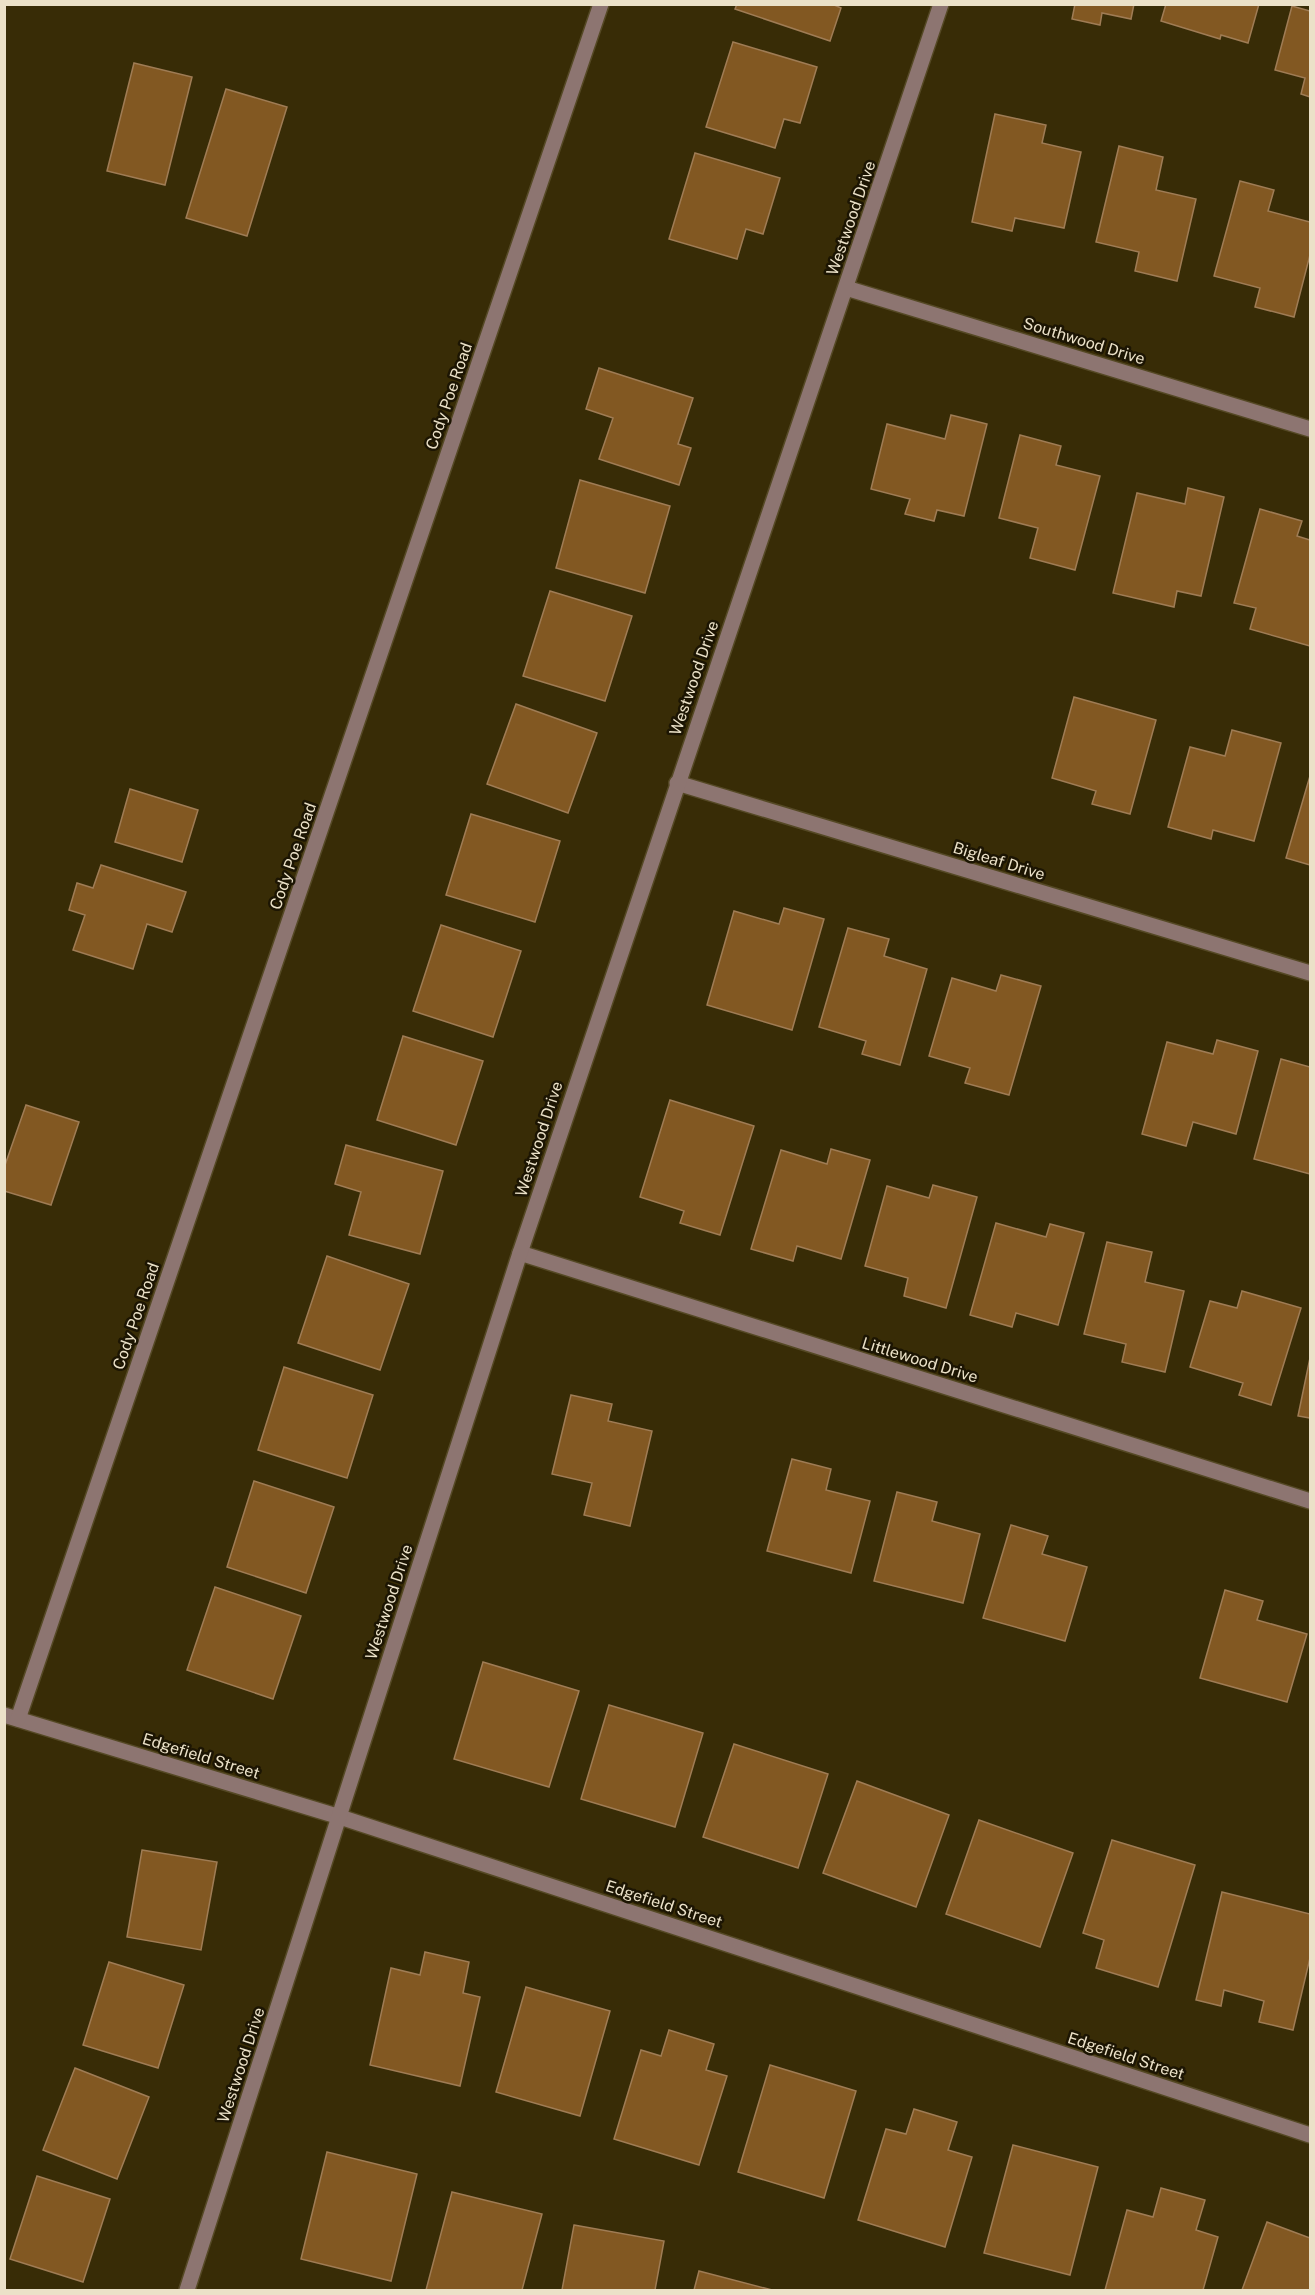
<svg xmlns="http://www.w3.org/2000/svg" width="1315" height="2295" font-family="'Public Sans',sans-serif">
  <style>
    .building { fill: #825822; stroke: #9f7c55; stroke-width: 1.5 }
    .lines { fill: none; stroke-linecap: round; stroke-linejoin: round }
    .minor-casing { stroke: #554925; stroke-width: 18 }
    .minor { stroke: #8d7571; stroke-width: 15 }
    .labels { text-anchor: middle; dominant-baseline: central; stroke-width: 5; stroke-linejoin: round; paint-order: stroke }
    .street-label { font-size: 16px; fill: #ebe1c8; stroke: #1c1503 }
  </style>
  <rect width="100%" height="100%" fill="#382c06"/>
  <g class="building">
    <polygon points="737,4 832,4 841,8 830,41 735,9"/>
    <polygon points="1075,4 1134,4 1131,19 1102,13 1100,25 1072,19"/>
    <polygon points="1166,4 1259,4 1248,43 1221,35 1220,39 1161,21"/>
    <polygon points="1292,6 1310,11 1310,97 1301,94 1305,78 1275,70"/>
    <polygon points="733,42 817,67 800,123 784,119 775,148 706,127"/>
    <polygon points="134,63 192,77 165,185 107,171"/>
    <polygon points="226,89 287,107 247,236 186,218"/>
    <polygon points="995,114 1046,125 1042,143 1081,152 1064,228 1015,218 1012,231 972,222"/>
    <polygon points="1119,146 1163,157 1156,190 1196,199 1177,281 1135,271 1139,252 1096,242"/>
    <polygon points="695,153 780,178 763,234 746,229 737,259 669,239"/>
    <polygon points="1240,181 1274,190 1268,211 1310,222 1310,255 1294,317 1255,307 1260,288 1214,276"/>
    <polygon points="599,368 693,398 678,444 691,448 679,485 599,459 613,418 586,409"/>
    <polygon points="951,415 987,424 964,516 937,510 934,521 905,514 910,499 871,489 887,424 945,439"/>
    <polygon points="1020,435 1061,446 1056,465 1100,476 1075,570 1030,558 1038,528 999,518"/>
    <polygon points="580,480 670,506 645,593 556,568"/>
    <polygon points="1188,488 1224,497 1201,596 1177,591 1174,607 1113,593 1137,493 1185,504"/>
    <polygon points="1260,509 1302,521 1297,536 1310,540 1310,646 1250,629 1256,608 1234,603"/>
    <polygon points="550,591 632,616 605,701 523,676"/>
    <polygon points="1074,697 1156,720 1130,814 1092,804 1096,791 1052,778"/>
    <polygon points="516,704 597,733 568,813 487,784"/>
    <polygon points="1232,730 1281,743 1254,841 1213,830 1211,839 1168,827 1190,747 1225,756"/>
    <polygon points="1310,776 1310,865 1286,858"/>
    <polygon points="130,789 198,810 182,862 115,842"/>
    <polygon points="471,814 560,841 535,922 446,895"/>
    <polygon points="101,865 186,892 172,932 147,924 133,969 73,950 85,915 69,910 77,883 93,888"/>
    <polygon points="784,908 824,919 792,1030 707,1005 734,911 779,924"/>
    <polygon points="441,925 521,951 493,1037 413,1011"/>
    <polygon points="848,928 889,939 884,956 927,969 900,1065 862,1054 866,1041 819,1027"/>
    <polygon points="1001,975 1041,986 1009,1095 965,1083 970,1068 929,1056 952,978 996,991"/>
    <polygon points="403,1036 483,1061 456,1145 377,1120"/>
    <polygon points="1217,1040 1258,1051 1236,1134 1193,1122 1186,1146 1142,1134 1167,1042 1213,1054"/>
    <polygon points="1281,1059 1310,1067 1310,1174 1254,1159"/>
    <polygon points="670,1100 754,1126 720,1235 680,1223 684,1211 640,1197"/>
    <polygon points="26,1105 79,1122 51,1205 4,1191 4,1168"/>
    <polygon points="346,1145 443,1171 420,1254 349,1235 361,1192 335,1184"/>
    <polygon points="831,1149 870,1160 841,1259 797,1246 793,1261 751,1249 781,1150 827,1164"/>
    <polygon points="933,1185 977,1197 946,1308 904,1296 908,1278 865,1266 887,1186 929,1198"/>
    <polygon points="996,1223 1046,1237 1050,1224 1084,1233 1058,1325 1016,1313 1012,1327 970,1315"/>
    <polygon points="1107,1242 1152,1252 1145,1282 1184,1291 1165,1372 1122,1362 1126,1344 1084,1334"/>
    <polygon points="327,1256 409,1284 380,1370 298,1343"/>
    <polygon points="1242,1291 1301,1308 1271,1405 1239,1395 1243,1383 1190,1367 1210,1301 1237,1308"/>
    <polygon points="1310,1358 1310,1418 1298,1416"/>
    <polygon points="284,1367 373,1395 347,1478 258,1450"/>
    <polygon points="571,1395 612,1404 608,1421 652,1431 630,1526 584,1515 592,1483 552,1474"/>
    <polygon points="792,1459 831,1469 826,1490 870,1501 851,1573 767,1551"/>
    <polygon points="254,1481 334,1507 306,1593 227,1567"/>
    <polygon points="897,1492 937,1502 932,1521 980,1534 963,1603 874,1581"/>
    <polygon points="1011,1525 1048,1536 1042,1554 1087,1567 1065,1641 983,1618"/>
    <polygon points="215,1587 301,1616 273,1699 187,1670"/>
    <polygon points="1225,1590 1263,1601 1257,1620 1307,1634 1287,1702 1200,1678"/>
    <polygon points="483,1662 579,1691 549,1787 454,1759"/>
    <polygon points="609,1705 703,1733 675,1827 581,1799"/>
    <polygon points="734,1744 828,1774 798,1868 703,1837"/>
    <polygon points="857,1781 949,1815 916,1907 823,1873"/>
    <polygon points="979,1820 1073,1853 1040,1947 946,1914"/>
    <polygon points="1112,1840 1195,1865 1158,1987 1096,1968 1104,1940 1083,1933"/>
    <polygon points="142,1850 217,1862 201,1950 127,1937"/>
    <polygon points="1222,1892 1310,1914 1310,1958 1293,2030 1259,2022 1264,2001 1224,1990 1221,2006 1196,2000"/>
    <polygon points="425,1952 469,1962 463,1993 480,1997 460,2086 370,2065 391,1968 420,1975"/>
    <polygon points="109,1962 184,1985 158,2068 83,2045"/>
    <polygon points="526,1987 610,2011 580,2116 496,2092"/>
    <polygon points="669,2030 714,2044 706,2070 727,2076 699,2165 614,2139 641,2050 661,2056"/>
    <polygon points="770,2065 856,2091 824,2198 738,2172"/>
    <polygon points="75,2068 149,2097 117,2179 43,2150"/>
    <polygon points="914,2109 957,2122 948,2150 972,2157 945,2247 858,2220 886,2129 906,2134"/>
    <polygon points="1013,2145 1098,2167 1070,2275 984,2253"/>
    <polygon points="327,2152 417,2174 391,2281 301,2259"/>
    <polygon points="37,2176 110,2199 83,2282 10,2259"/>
    <polygon points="1161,2188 1205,2200 1196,2230 1218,2237 1203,2290 1105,2290 1127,2210 1153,2217"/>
    <polygon points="452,2192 542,2214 522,2290 426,2290"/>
    <polygon points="1267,2222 1310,2238 1310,2290 1242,2290"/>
    <polygon points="574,2225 664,2241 655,2290 562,2290"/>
    <polygon points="699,2271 772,2290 694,2290"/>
  </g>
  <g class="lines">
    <g class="minor-casing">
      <g id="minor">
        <polyline points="846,288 1310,429"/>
        <polyline points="677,783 1310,973"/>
        <polyline points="520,1253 1310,1501"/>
        <polyline points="4,1715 340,1817 1310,2135"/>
        <polyline points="18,1719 601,4"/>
        <polyline points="187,2290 520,1253 941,4"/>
      </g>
    </g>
    <use href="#minor" class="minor"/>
  </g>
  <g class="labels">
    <g class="street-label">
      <text transform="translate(851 218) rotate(-71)">Westwood Drive</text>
      <text transform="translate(1084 341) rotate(17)">Southwood Drive</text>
      <text transform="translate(449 396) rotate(-71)">Cody Poe Road</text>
      <text transform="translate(694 678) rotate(-71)">Westwood Drive</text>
      <text transform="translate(293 856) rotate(-71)">Cody Poe Road</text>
      <text transform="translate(999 861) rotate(17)">Bigleaf Drive</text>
      <text transform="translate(539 1139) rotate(-72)">Westwood Drive</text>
      <text transform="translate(136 1316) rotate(-71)">Cody Poe Road</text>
      <text transform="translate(920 1360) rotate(17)">Littlewood Drive</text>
      <text transform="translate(389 1602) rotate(-72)">Westwood Drive</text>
      <text transform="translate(201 1756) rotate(17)">Edgefield Street</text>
      <text transform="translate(664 1904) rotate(18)">Edgefield Street</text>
      <text transform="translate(1126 2056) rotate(18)">Edgefield Street</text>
      <text transform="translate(241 2065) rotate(-72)">Westwood Drive</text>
    </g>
  </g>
  <rect width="1315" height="2295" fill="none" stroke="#ebe1c8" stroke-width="12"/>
</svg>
